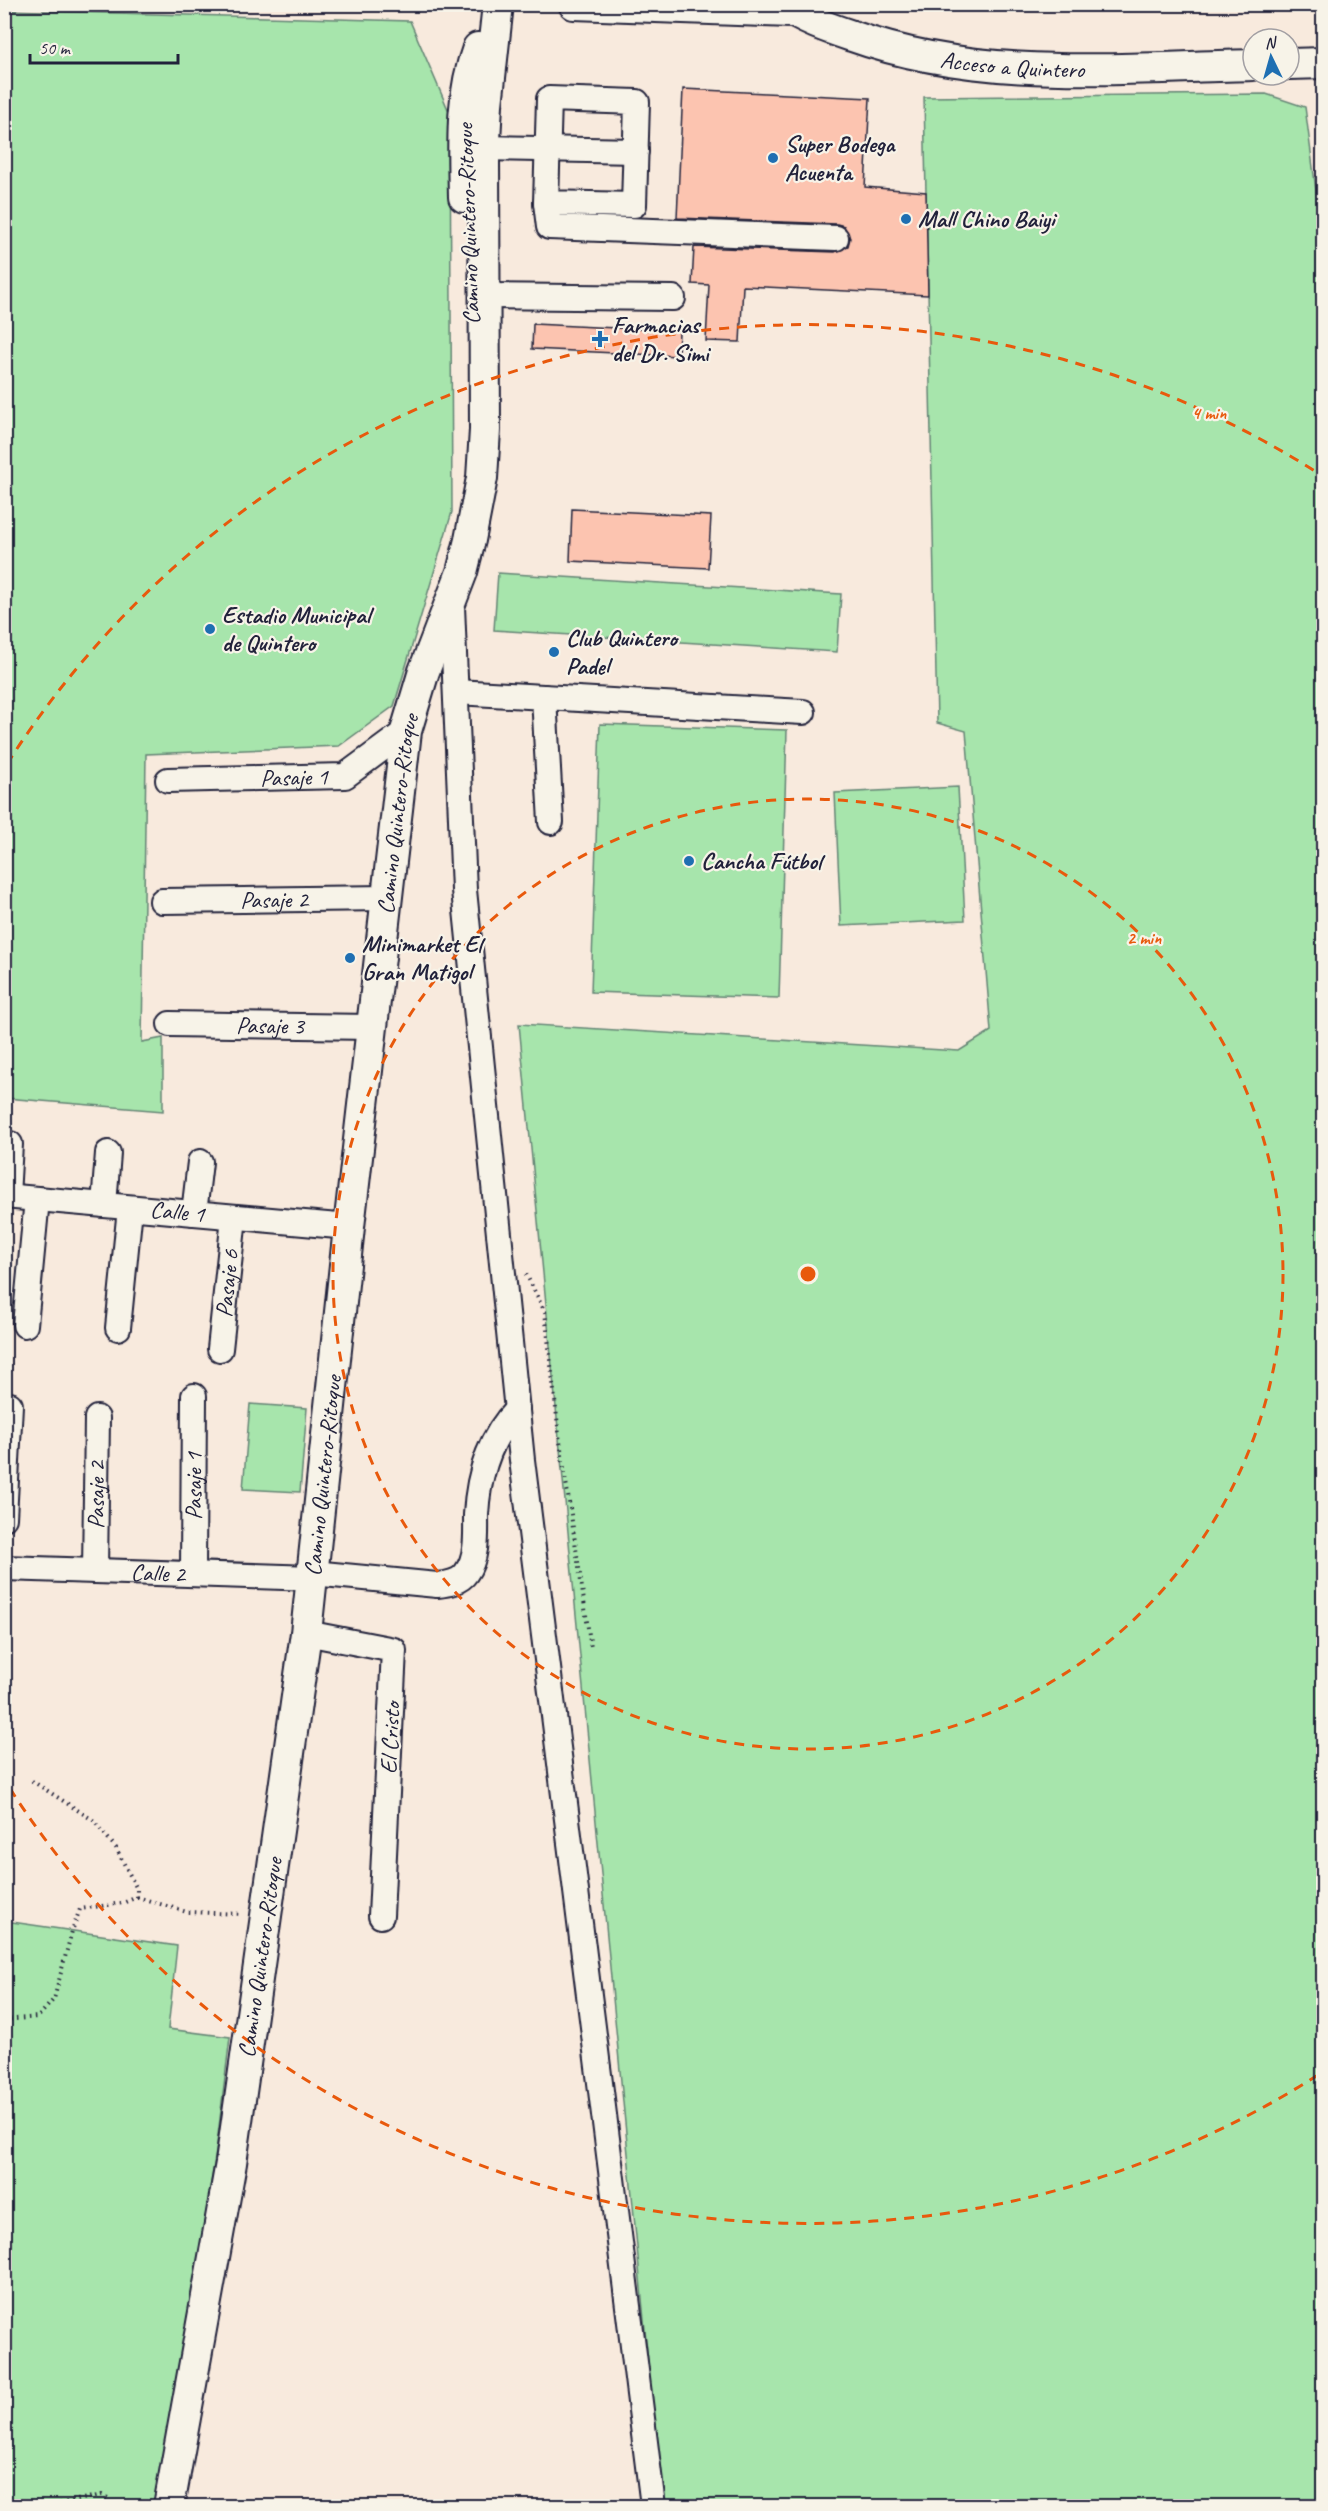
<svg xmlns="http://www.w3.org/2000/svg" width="1328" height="2511" font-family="Caveat,sans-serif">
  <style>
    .green { fill: #a7e5ac; stroke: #648474; stroke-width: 1.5 }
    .building { fill: #fcc4b0; stroke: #22223b; stroke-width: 1.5 }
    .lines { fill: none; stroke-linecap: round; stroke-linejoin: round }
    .minor-casing { stroke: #22223b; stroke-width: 28 }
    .major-casing { stroke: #22223b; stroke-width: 34 }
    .path { stroke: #22223b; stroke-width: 4; stroke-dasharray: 1.5 4.5; stroke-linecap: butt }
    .minor { stroke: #f7f3e8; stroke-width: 24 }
    .major { stroke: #f7f3e8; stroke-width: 30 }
    .ring { fill: none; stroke: #e8590c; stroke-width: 3; stroke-dasharray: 10 8 }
    .poi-dot { fill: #1f6fb2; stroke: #f7f3e8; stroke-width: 2 }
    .labels { text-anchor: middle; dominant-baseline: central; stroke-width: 4.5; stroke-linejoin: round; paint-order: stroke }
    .street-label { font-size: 24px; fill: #22223b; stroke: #f7f3e8 }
    .poi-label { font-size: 24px; font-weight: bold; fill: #22223b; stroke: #f7f3e8; text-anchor: start }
    .centre { fill: #e8590c; stroke: #f7f3e8; stroke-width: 3 }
    .ring-label { font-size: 18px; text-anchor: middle; font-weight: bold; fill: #e8590c; stroke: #f7f3e8; stroke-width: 4.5; stroke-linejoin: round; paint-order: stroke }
  </style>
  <rect width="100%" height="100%" fill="#f8eadd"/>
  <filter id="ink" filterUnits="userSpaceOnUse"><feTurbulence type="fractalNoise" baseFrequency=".0167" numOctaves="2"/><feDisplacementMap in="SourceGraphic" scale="12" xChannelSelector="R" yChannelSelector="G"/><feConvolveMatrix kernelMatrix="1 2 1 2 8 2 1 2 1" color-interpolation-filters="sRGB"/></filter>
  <g filter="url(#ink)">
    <g class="green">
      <polygon points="5,10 410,21 450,114 452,512 394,706 339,746 146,754 142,1042 163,1038 163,1111 5,1098"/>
      <polygon points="1266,94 1305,107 1324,251 1323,2506 662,2506 519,1024 959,1051 991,1031 966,731 937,723 924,97"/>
      <polygon points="498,573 841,594 837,652 494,630"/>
      <polygon points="600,724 787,730 779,998 591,992"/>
      <polygon points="958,787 965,920 841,926 835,793"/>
      <polygon points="250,1404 307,1408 300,1492 243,1489"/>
      <polygon points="5,1921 177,1946 168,2029 230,2037 216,2151 159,2506 5,2506"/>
    </g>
    <g class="building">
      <polygon points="683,89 870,98 865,187 926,192 928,295 743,286 740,342 706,341 709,285 692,284 694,247 835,252 848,246 850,238 844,226 837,224 677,218"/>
      <polygon points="533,324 679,331 678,356 532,349"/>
      <polygon points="572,509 711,516 708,568 570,561"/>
    </g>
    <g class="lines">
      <g class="minor-casing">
        <g id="minor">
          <polygon points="549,99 637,102 634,205 546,203"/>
          <polyline points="485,148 636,151"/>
          <polyline points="546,203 549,227 836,238"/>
          <polyline points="485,296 673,298"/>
          <polyline points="452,606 464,890 522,1460 653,2506"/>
          <polyline points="456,692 803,712"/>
          <polyline points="544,697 551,822"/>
          <path id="s1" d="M168,780l177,-4 61,-45"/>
          <path id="s2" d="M162,901l225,-3"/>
          <path id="s3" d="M170,1024l202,3"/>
          <path id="s4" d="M4,1196l345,31"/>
          <polyline points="7,1196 10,1144"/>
          <polyline points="104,1205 108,1153"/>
          <polyline points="194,1213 200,1162"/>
          <polyline points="25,1325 37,1199"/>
          <polyline points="118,1328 130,1208"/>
          <path id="s5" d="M220,1349l14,-132"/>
          <polyline points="4,1518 10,1405"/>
          <path id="s6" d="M4,1568l309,10"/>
          <path id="s7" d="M95,1571l2,-153"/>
          <path d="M313,1573l124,12c10,-1 23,-3 29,-12 12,-16 10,-40 10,-58 2,-40 13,-77 41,-106"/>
          <path id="s8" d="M193,1574l1,-178"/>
          <polyline points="306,1633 394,1650 381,1916"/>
        </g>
      </g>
      <g class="major-casing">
        <g id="major">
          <polyline points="574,4 792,12"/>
          <path id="s9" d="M781,4c21,15 47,24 71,32 128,46 267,32 401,29"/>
          <polyline points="1289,64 1324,63"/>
          <path d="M464,197c-1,-50 -4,-101 14,-149"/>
          <path id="s10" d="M169,2506l62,-343 75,-530 43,-406 57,-496 18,-60 38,-99 8,-32 12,-62 3,-48 -1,-273 3,-52 11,-101"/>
        </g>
      </g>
      <g class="path">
        <polyline points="526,1274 545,1312 559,1435 591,1648"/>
        <polyline points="137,1897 187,1912 242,1914"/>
        <polyline points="4,2020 38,2017 54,1999 72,1931 80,1909 123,1903 137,1897 137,1889 116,1848 93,1820 29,1779"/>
        <polyline points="48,2506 102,2495 110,2499"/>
      </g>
      <use href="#minor" class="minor"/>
      <use href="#major" class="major"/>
    </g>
  </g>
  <g class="ring">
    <circle cx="808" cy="1274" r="475"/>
    <path d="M1318 2075A950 950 0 0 1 7 1784M7 764A950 950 0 0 1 1318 473"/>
  </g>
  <g class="poi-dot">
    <circle cx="773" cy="158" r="6"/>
    <circle cx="906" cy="219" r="6"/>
    <path d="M597 330h6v6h6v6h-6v6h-6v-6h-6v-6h6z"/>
    <circle cx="210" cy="629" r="6"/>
    <circle cx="554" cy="652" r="6"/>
    <circle cx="689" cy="861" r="6"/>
    <circle cx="350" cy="958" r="6"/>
  </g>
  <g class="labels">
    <g class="street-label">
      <text stroke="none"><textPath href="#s9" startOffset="242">Acceso a Quintero</textPath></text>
      <text transform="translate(468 224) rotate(-92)">Camino Quintero-Ritoque</text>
      <text stroke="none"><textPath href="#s1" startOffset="126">Pasaje 1</textPath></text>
      <text stroke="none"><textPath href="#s10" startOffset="1708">Camino Quintero-Ritoque</textPath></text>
      <text stroke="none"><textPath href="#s2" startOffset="112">Pasaje 2</textPath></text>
      <text stroke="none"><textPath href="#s3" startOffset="100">Pasaje 3</textPath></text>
      <text stroke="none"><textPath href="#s4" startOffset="174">Calle 1</textPath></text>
      <text stroke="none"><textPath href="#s5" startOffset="66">Pasaje 6</textPath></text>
      <text stroke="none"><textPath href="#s10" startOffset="1042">Camino Quintero-Ritoque</textPath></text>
      <text stroke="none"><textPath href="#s8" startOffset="88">Pasaje 1</textPath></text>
      <text stroke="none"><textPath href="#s7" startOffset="76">Pasaje 2</textPath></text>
      <text stroke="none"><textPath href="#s6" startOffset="154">Calle 2</textPath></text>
      <text transform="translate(390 1738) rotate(-87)">El Cristo</text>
      <text stroke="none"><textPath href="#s10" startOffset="556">Camino Quintero-Ritoque</textPath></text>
    </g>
    <g class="poi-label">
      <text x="785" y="144">Super Bodega<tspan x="785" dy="28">Acuenta</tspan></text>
      <text x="918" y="219">Mall Chino Baiyi</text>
      <text x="612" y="325">Farmacias<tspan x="612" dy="28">del Dr. Simi</tspan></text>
      <text x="222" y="615">Estadio Municipal<tspan x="222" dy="28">de Quintero</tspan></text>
      <text x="566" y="638">Club Quintero<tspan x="566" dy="28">Padel</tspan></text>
      <text x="701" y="861">Cancha Fútbol</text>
      <text x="362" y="944">Minimarket El<tspan x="362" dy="28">Gran Matigol</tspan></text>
    </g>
  </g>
  <circle cx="808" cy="1274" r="9" class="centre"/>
  <g class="ring-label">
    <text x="1209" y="419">4 min</text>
    <text x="1144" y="944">2 min</text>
  </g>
  <rect width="1328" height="2511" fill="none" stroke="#f7f3e8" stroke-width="24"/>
  <rect x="12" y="12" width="1304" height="2487" fill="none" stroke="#22223b" stroke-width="2" filter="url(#ink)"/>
  <g transform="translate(1271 57) rotate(355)"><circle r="28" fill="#f7f3e8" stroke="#a29fa3" stroke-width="1.5"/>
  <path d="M0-4.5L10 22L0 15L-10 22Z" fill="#1f6fb2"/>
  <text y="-9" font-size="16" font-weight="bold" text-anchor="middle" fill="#22223b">N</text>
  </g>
  <path d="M30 54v9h148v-9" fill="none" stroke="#22223b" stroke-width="3"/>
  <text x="39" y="54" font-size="18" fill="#22223b" stroke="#f7f3e8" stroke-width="4.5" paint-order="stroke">50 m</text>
</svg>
